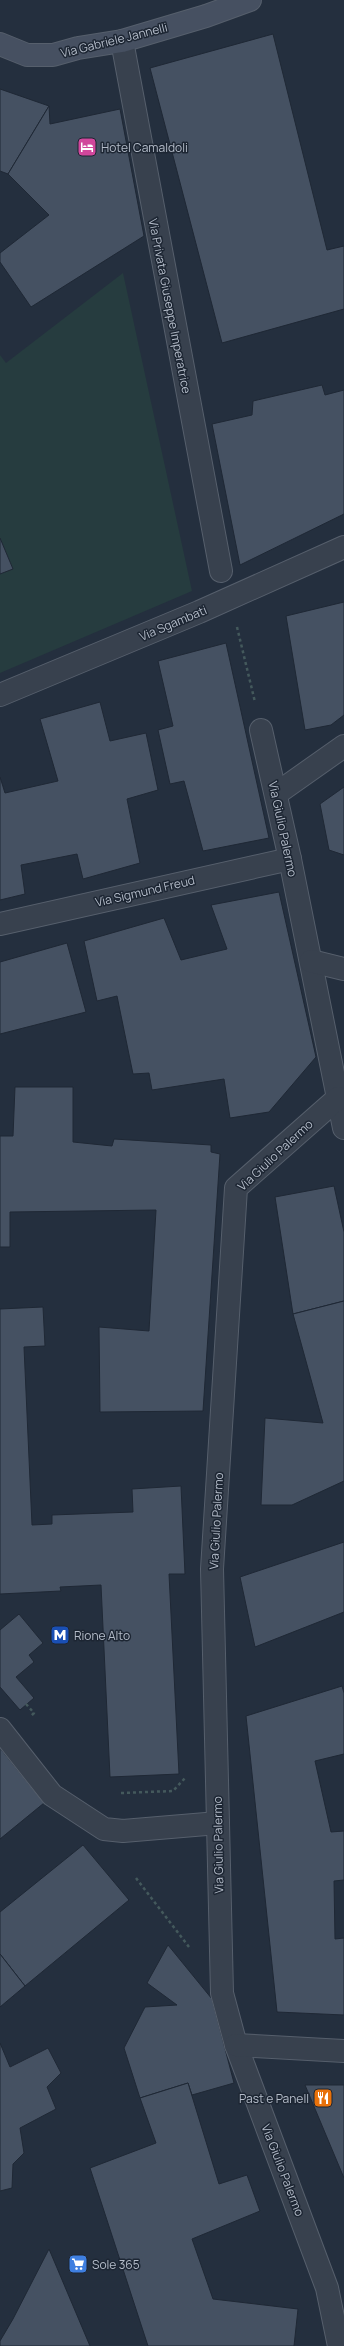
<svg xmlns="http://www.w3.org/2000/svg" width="344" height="2346" font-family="Manrope,sans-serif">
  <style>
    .green { fill: #263c3f }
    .building { fill: #455162; stroke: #1f2835 }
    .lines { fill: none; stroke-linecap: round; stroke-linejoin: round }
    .street-casing { stroke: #565f6c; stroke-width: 24 }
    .secondary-casing { stroke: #565f6c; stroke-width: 24 }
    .path { stroke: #44595c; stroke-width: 2.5; stroke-dasharray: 3 3; stroke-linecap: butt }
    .street { stroke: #38414e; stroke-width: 22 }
    .secondary { stroke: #465061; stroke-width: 22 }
    .labels { text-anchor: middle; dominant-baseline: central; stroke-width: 3; stroke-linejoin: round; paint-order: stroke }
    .street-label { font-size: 12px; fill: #b4bcc9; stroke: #1d2633 }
    .poi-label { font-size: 12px; fill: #b4bcc9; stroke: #1d2633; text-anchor: start }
  </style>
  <rect width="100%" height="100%" fill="#242f3e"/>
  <polygon class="green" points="123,273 192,591 0,673 0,355 6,363"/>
  <g class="building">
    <polygon points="273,34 327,250 344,246 344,309 222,343 150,68"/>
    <polygon points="0,89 49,106 8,174 0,171"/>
    <polygon points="49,106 50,124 120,109 144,236 31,307 0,262 0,253 49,215 8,174"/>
    <polygon points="322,385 325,395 344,390 344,514 240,565 212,424 252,415 253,401"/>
    <polygon points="0,538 13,569 0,574"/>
    <polygon points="344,602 344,715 331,725 305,730 286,616"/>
    <polygon points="226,643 269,838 203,851 184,781 170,784 158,730 173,726 158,661"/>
    <polygon points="100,702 110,741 146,733 158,790 127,799 140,863 83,879 77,854 21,865 25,894 0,900 0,777 5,793 58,781 40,719"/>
    <polygon points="344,787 344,855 329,850 320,804"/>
    <polygon points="279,892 316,1057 269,1112 230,1118 224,1079 152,1090 149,1073 133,1074 117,996 97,1001 84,941 164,918 181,960 227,949 211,905"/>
    <polygon points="67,943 86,1012 0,1034 0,962"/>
    <polygon points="15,1087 73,1087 73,1142 112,1146 114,1139 211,1145 211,1152 220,1154 203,1411 100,1412 99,1327 149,1331 156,1210 10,1212 10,1247 0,1247 0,1136 13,1136"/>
    <polygon points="334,1186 344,1232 344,1301 293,1314 275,1197"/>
    <polygon points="344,1301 344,1481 292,1505 261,1505 265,1418 323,1423 293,1314"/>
    <polygon points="43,1307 45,1346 24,1347 32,1525 52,1524 52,1515 133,1512 132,1489 181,1486 185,1574 169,1574 179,1774 110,1777 101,1585 60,1587 61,1591 0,1594 0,1309"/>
    <polygon points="344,1542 344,1612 255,1647 240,1577"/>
    <polygon points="19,1614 43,1643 29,1655 34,1662 16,1677 34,1698 20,1710 0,1687 0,1630"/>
    <polygon points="342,1686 344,1693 344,1754 315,1761 331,1832 344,1831 344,1880 334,1881 335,1939 344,1938 344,2015 277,2012 246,1716"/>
    <polygon points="0,1748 44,1803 0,1839"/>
    <polygon points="83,1845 129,1900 25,1986 0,1954 0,1912"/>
    <polygon points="168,1945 212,1999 234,2083 192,2095 188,2083 140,2098 124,2048 145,2007 177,2005 147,1983"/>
    <polygon points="0,1954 25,1986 0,2007"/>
    <polygon points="0,2043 10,2067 48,2048 61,2073 47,2087 56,2109 20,2128 24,2153 13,2164 12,2188 0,2191"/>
    <polygon points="188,2083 219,2184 247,2175 260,2211 192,2239 213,2299 298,2309 294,2346 148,2346 90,2168 156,2143 140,2098"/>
    <polygon points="305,2085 344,2085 344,2178"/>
    <polygon points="49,2249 90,2346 0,2346 0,2341 13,2319"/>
  </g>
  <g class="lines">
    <g class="street-casing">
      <g id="street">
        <polyline points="122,41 221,571"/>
        <polyline points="0,695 199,612 344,547"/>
        <polyline points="261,730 290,859 344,1128"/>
        <polyline points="276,794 344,746"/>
        <polyline points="0,924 290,859"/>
        <polyline points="311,961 344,969"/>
        <polyline points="338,1098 236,1188 212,1569 222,1993 236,2045 327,2288 339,2346"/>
        <polyline points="0,1729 52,1795 104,1829 123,1831 218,1823"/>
        <polyline points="236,2045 344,2051"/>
      </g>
    </g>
    <g class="secondary-casing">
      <polyline id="secondary" points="0,44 27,55 53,55 78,48 122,41 206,16 250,0"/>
    </g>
    <g class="path">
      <polyline points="237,627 255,702"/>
      <polyline points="26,1704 34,1713 30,1717"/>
      <polyline points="121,1793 173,1791 186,1777"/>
      <polyline points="136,1878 189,1947"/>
    </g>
    <use href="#street" class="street"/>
    <use href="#secondary" class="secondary"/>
  </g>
  <defs>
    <g id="hotel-square" transform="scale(1)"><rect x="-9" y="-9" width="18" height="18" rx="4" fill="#d1479c" stroke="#1d2633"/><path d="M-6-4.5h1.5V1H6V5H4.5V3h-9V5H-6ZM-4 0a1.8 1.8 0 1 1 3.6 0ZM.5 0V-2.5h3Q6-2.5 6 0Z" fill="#fff"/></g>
    <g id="metro-square" transform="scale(1)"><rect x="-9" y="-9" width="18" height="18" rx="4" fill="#1a4fb4" stroke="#1d2633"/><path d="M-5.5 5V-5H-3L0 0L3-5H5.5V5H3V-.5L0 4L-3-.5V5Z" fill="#fff"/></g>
    <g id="restaurant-square" transform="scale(1)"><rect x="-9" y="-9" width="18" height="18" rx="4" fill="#e8710a" stroke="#1d2633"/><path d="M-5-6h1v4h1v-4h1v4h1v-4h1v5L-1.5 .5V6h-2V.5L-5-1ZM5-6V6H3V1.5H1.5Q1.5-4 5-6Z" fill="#fff"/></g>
    <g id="supermarket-square" transform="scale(1)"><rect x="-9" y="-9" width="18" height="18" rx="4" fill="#3f7fe0" stroke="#1d2633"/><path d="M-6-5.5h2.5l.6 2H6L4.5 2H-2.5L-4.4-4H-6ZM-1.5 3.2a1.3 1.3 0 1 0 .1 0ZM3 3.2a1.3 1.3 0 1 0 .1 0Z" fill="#fff"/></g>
  </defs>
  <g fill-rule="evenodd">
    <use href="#hotel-square" x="87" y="147"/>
    <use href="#metro-square" x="60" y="1635"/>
    <use href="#restaurant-square" x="323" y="2098"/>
    <use href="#supermarket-square" x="78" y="2264"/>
  </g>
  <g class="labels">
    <g class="street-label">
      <text transform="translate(114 40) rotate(-14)">Via Gabriele Jannelli</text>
      <text transform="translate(170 306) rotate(79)">Via Privata Giuseppe Imperatrice</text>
      <text transform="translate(173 623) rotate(-23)">Via Sgambati</text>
      <text transform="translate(283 829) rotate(78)">Via Giulio Palermo</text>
      <text transform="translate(145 891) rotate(-13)">Via Sigmund Freud</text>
      <text transform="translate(275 1155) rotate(-43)">Via Giulio Palermo</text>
      <text transform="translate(216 1521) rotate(-87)">Via Giulio Palermo</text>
      <text transform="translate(218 1845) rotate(-91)">Via Giulio Palermo</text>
      <text transform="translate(283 2170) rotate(69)">Via Giulio Palermo</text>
    </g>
    <g class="poi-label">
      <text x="101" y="147">Hotel Camaldoli</text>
      <text x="74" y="1635">Rione Alto</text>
      <text x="309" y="2098" text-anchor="end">Past e Panell</text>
      <text x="92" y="2264">Sole 365</text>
    </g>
  </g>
</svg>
